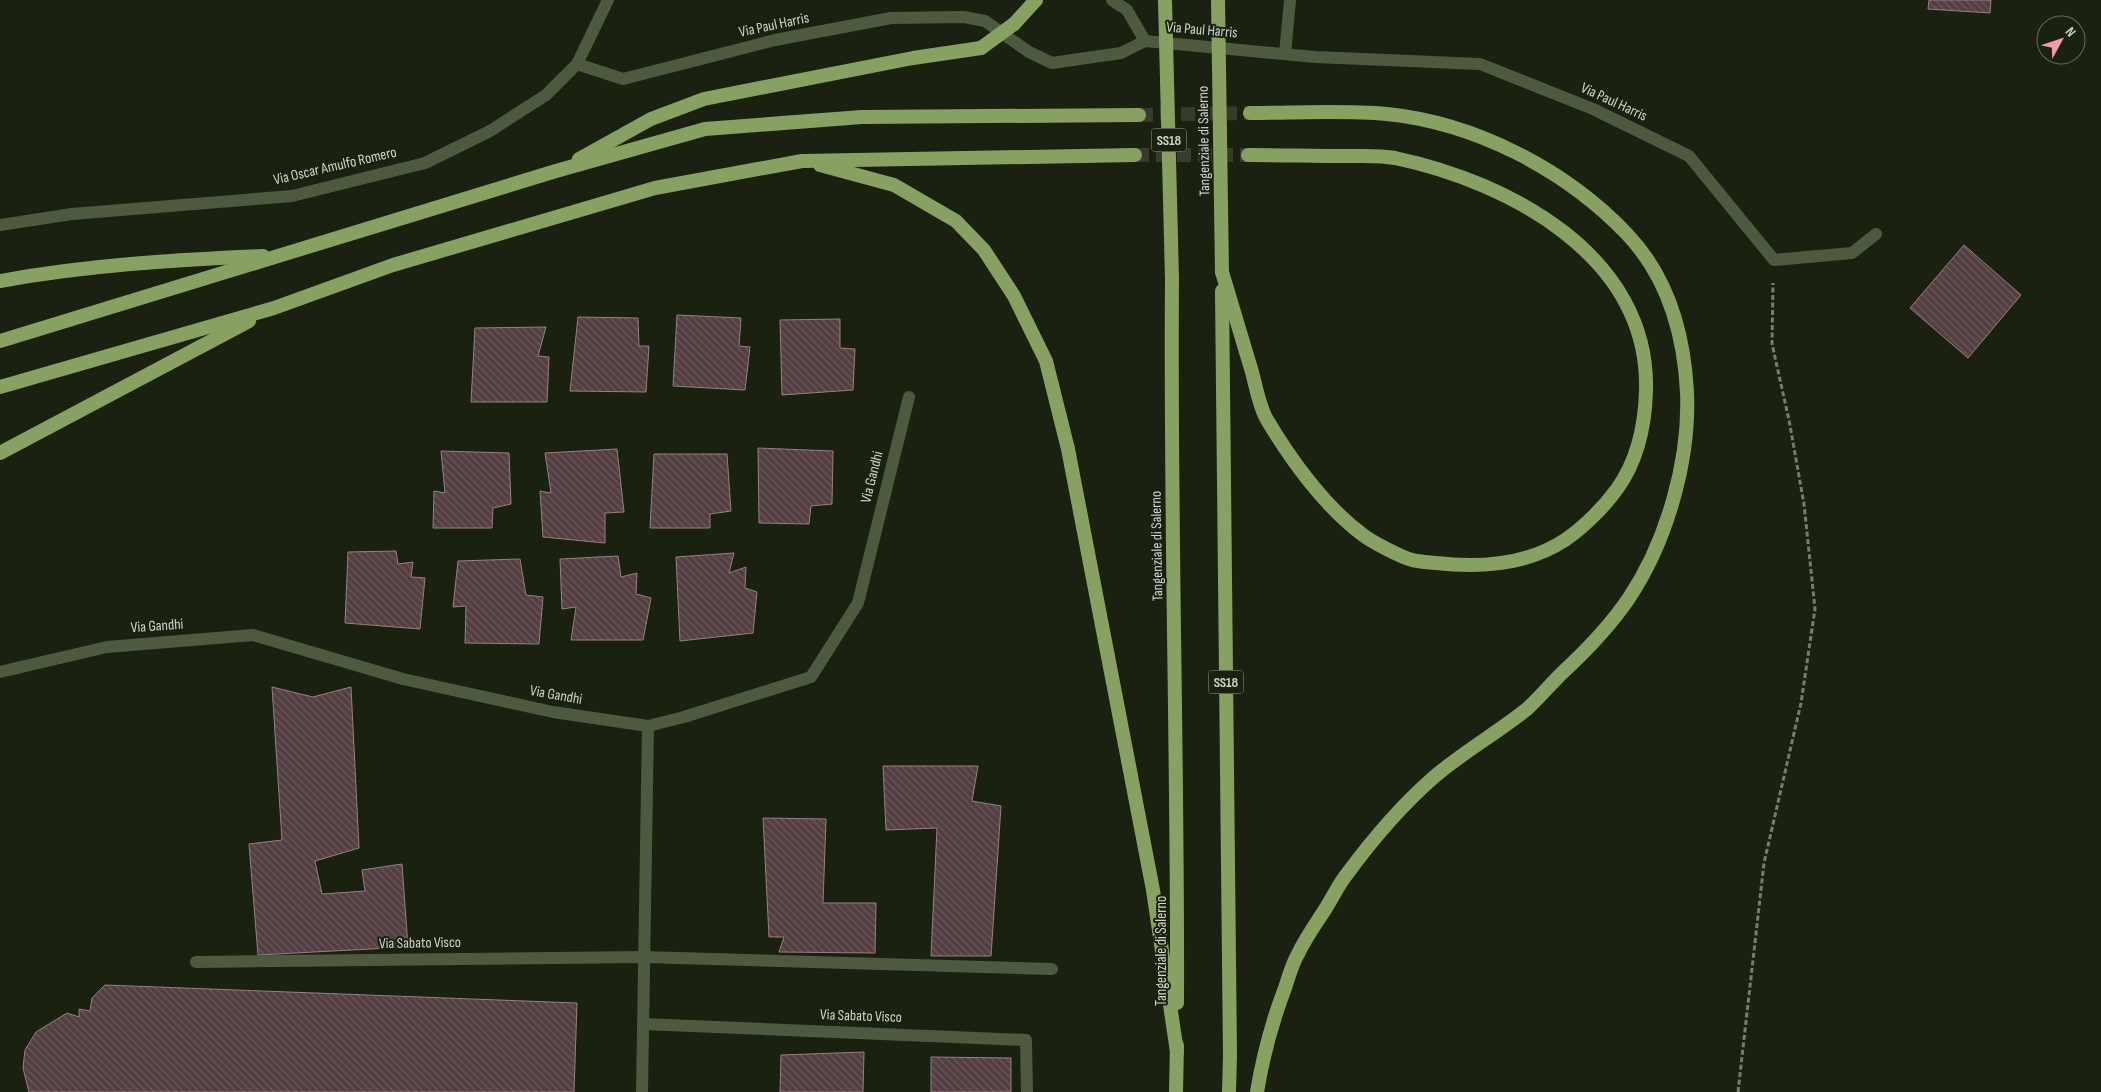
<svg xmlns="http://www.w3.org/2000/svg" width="2101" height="1092" font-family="'Sofia Sans Condensed',sans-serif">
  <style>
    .building { fill: url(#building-back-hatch); stroke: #987f84 }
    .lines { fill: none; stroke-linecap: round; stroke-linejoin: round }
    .trunk-tunnel { stroke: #353c2c; stroke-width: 14; stroke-dasharray: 14 7; stroke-linecap: butt }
    .path { stroke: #767c6e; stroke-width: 3; stroke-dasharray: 5 2.5; stroke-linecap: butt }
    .minor { stroke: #4e5a3f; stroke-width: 12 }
    .tertiary { stroke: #4e5a3f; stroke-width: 12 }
    .trunk { stroke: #88a162; stroke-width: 14 }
    .trunk-bridge { stroke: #88a162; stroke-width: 14 }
    .labels { text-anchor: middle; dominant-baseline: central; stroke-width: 4; stroke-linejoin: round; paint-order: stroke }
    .shield { fill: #1a2110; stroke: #999f92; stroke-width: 1 }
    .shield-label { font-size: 14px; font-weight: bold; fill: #d0d5ca }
    .street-label { font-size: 15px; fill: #d0d5ca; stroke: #1a2110 }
  </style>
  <defs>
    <pattern id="building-back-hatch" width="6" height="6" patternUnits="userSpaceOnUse" patternTransform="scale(1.25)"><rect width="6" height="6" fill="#533e42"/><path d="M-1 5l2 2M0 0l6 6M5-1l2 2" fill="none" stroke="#6b595c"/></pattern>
  </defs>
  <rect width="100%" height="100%" fill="#1a2110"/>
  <g class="building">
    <polygon points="1929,0 1991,0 1990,13 1928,9"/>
    <polygon points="1964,245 2021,295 1968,358 1910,308"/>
    <polygon points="677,315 741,318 739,346 750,347 745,390 673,386"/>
    <polygon points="578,317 638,318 639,346 649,346 646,392 570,391"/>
    <polygon points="840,319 840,348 855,349 853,390 782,395 780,320"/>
    <polygon points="546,327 538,356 549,357 547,402 471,402 475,328"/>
    <polygon points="758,448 833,451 832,504 811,506 809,524 759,523"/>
    <polygon points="617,449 624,512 605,513 605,543 543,537 540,491 551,493 545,453"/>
    <polygon points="441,451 509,453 511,504 493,508 492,528 433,528 434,491 445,493"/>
    <polygon points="654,454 727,454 731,511 710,514 710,528 650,528"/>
    <polygon points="396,551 398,564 413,562 411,577 425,578 420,629 345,623 348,552"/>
    <polygon points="734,553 729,573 746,567 745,588 757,592 753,633 680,641 676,557"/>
    <polygon points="618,556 621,577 637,573 636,594 651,598 643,640 571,640 576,607 562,609 560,559"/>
    <polygon points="520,559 526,595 543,597 539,644 465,643 466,606 453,607 458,561"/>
    <polygon points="272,687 313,697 351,687 359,848 315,861 322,894 365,891 362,870 402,864 408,947 258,955 249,844 282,840"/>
    <polygon points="883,766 978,766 972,801 1001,806 991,956 931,956 937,828 886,830"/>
    <polygon points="763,818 826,819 823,903 876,903 875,953 779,952 784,937 769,937"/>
    <polygon points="105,985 577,1003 574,1092 29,1092 23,1068 25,1050 36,1032 67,1013 79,1017 79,1009 90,1011 92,998"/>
    <polygon points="864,1052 863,1092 780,1092 781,1055"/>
    <polygon points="931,1057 1011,1058 1011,1092 931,1092"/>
  </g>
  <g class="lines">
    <g class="trunk-tunnel">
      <polyline points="1139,115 1250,113"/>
      <polyline points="1135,155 1248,155"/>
    </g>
    <polyline class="path" points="1738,1092 1764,863 1801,703 1815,609 1804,504 1789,420 1772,344 1773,283"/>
    <g class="minor">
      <polyline points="1112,0 1127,10 1145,41"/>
      <polyline points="1285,54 1290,0"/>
      <polyline points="577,64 623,79 775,40 891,18 964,17 985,21 1029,52 1052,63 1121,53 1145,41 1315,57 1480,64 1593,109 1689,156 1774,260 1852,253 1876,234"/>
      <polyline points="0,672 107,647 253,635 403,679 553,712 648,726 684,717 811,677 858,603 909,397"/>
      <polyline points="196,962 644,957 1052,969"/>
      <polyline points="643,1024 1026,1040 1027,1092"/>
      <polyline points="642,1092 648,726"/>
    </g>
    <polyline class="tertiary" points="0,225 72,214 292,196 425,163 490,131 546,95 577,64 608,0"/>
    <g class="trunk">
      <polyline points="1014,24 1036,0"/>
      <path d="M1250,113c45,0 91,-3 137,1 89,9 179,56 240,120 41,43 57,100 60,158 3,68 -20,149 -58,206 -19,28 -42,52 -67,75 -12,12 -23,25 -35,36 -30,24 -64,43 -93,68 -32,28 -62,63 -87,97 -9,11 -15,25 -23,37 -9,14 -19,28 -26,43 -6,10 -9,22 -13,34 -13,34 -22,68 -28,104"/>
      <polyline points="579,159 651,119 704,99 913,58 981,48"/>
      <polyline points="820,165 894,185 956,221 984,250 1014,296 1046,361 1068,449 1153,890 1177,1052"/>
      <path d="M1222,272c10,33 20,67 30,100 4,15 7,33 14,46 24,41 59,89 97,117 9,7 38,22 49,25 7,2 16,2 24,3 44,5 91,2 129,-23 19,-13 39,-33 52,-51 21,-29 28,-64 29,-98 4,-135 -137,-209 -251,-233 -16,-3 -33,-2 -49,-2 -33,0 -65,-1 -98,-1"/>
      <path d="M1172,279c-2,242 6,483 5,724"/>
      <path d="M0,281c87,-16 174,-21 263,-25"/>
      <polyline points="1222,291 1230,1056 1229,1092"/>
      <polyline points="0,341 556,171 705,129 862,117 1139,115"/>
      <polyline points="0,387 274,308 393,265 655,188 802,161 1135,155"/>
      <polyline points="0,453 249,321"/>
      <polyline points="1176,1092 1177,1045"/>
    </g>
    <g class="trunk-bridge">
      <polyline points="1165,0 1172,279"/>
      <polyline points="1218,0 1222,272"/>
      <polyline points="981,48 1014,24"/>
    </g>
  </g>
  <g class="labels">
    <g class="shield">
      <rect x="1151.5" y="128.5" width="35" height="23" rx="4"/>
      <rect x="1208.5" y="670.5" width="35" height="23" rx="4"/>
    </g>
    <g class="shield-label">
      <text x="1169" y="140">SS18</text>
      <text x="1226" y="682">SS18</text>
    </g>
    <g class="street-label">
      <text transform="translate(774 25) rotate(-12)">Via Paul Harris</text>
      <text transform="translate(1202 30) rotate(5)">Via Paul Harris</text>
      <text transform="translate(1614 102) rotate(25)">Via Paul Harris</text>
      <text transform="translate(1204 141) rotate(-91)">Tangenziale di Salerno</text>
      <text transform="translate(335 166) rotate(-13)">Via Oscar Amulfo Romero</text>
      <text transform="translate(872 477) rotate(-76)">Via Gandhi</text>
      <text transform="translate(1157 546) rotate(-91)">Tangenziale di Salerno</text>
      <text transform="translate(157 626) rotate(-4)">Via Gandhi</text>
      <text transform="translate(556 695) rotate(10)">Via Gandhi</text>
      <text transform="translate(420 943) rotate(-1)">Via Sabato Visco</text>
      <text transform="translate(1161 951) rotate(-90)">Tangenziale di Salerno</text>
      <text transform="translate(861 1016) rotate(2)">Via Sabato Visco</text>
    </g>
  </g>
  <g transform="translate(2061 40) rotate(50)"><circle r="24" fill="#1a2110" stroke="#63695a"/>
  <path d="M0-4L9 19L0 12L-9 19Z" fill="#f29aae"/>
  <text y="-8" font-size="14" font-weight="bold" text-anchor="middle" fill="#d0d5ca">N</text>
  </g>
</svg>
